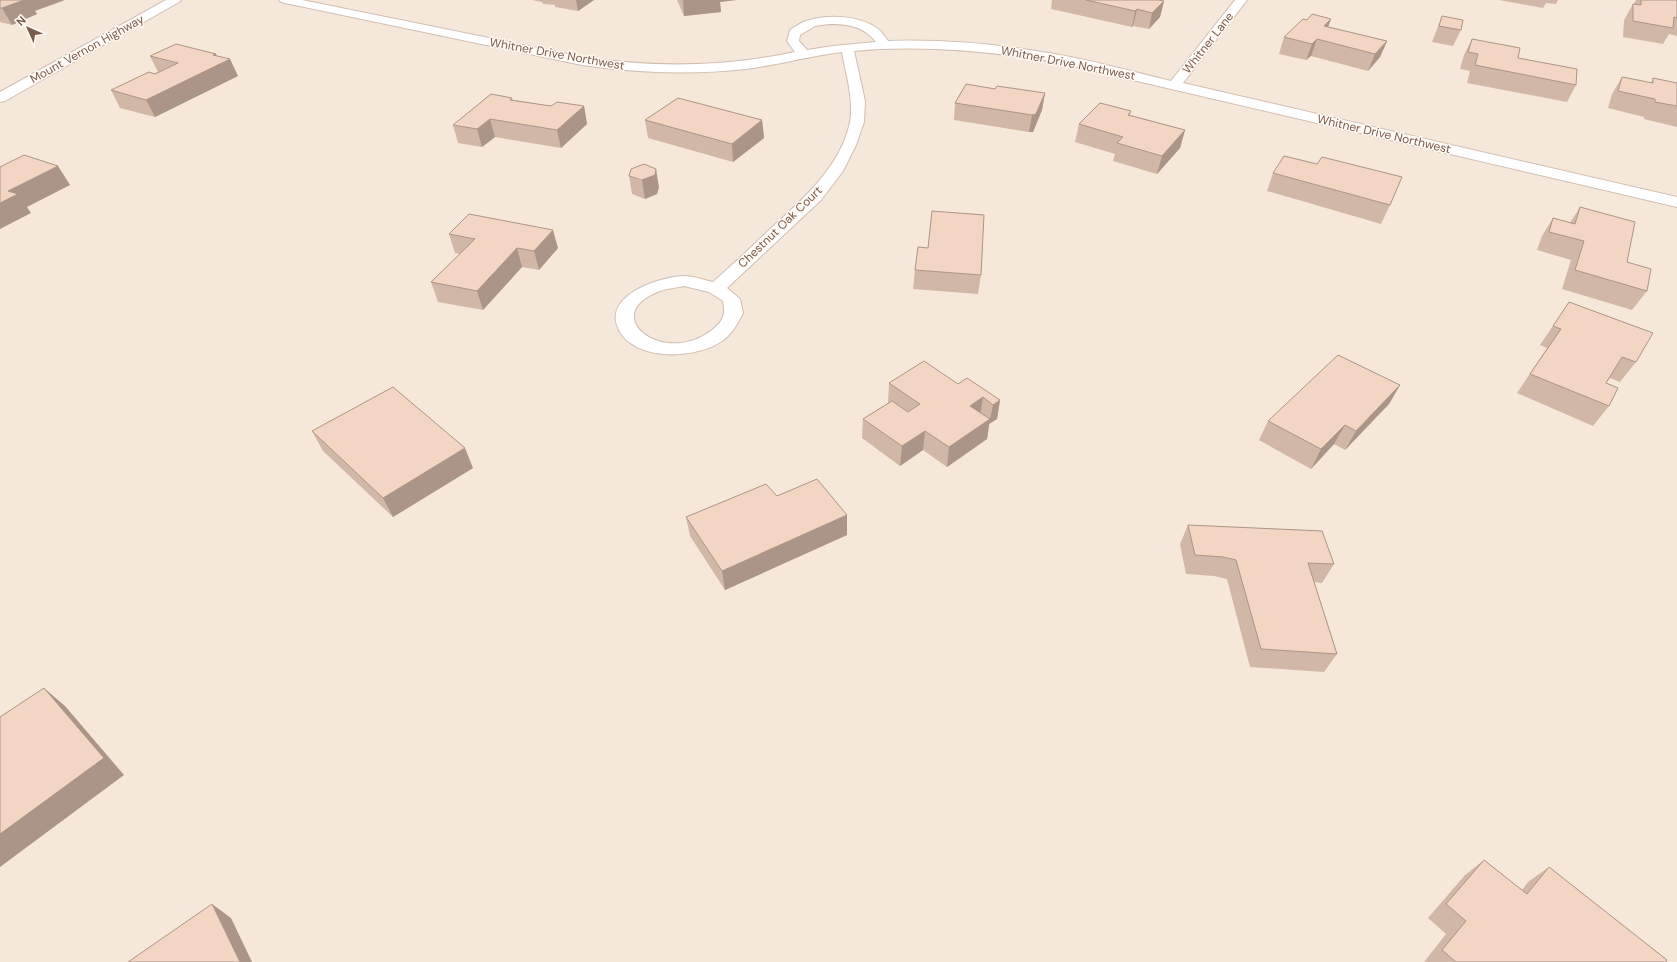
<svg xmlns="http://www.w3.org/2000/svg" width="1677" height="962" font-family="'DM Sans',sans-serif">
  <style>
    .residential { fill: #f5e8da }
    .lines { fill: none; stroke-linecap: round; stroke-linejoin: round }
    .minor-casing { stroke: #d1beb0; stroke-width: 2 }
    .tertiary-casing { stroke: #d1beb0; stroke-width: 2 }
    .minor { fill: #fff; fill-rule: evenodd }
    .tertiary { fill: #fff; fill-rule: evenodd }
    .wall { fill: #d1b7a8 }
    .shaded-wall { fill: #aa9588 }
    .building { fill: #f3d5c3; stroke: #aa9588 }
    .labels { text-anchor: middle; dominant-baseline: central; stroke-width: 3; stroke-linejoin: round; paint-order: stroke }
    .far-street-label { font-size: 12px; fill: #7a5c4d; stroke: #fffaf3 }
  </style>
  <rect width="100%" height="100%" fill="#fdf6ec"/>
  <rect class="residential" x="0" y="0" width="1677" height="962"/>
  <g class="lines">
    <g class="minor-casing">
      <path id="minor" d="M279,0h23l280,57c72,11 142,10 213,-5l-8,-11 3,-11c5,-3 10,-7 16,-9 21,-7 54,-6 72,8 4,3 7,8 10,12 54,-2 108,3 161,12 41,7 82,18 122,28l64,-81h12l-64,83 494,114v10l-626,-146c-66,-10 -131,-16 -197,-10l11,50 -1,21 -8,23 -13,26 -22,29 -94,88 13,11 3,14c-6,12 -12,23 -24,30 -27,16 -84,18 -100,-13 -18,-34 40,-53 64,-54 10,0 21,4 30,6 19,-17 38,-34 56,-52 32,-29 72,-63 81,-108 4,-23 -4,-47 -8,-70 -33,4 -64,13 -96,17 -55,6 -110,4 -164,-4l-297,-62 -4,-1zM829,24c18,0 35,2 47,18l-43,4 -26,4 -8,-9 1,-6 15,-9zM684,286l25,6 14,9c3,15 0,20 -11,29 -48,38 -116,-15 -52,-39 8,-3 16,-3 24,-5z"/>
    </g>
    <g class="tertiary-casing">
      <polygon id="tertiary" points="166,0 181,0 179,2 5,101 0,102 0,92"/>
    </g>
    <use href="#minor" class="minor"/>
    <use href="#tertiary" class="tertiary"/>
  </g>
  <g class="wall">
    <polygon points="0,0 35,11 37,14 12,25 0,22"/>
    <polygon points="532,0 594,0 578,11 555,7 555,5 543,4 542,2"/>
    <polygon points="677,0 736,0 720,2 721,12 684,16"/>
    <polygon points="1052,0 1159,0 1164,1 1160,17 1149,29 1133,26 1132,27 1051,9"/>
    <polygon points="1499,0 1558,0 1556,4 1546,3 1543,8"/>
    <polygon points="1636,0 1677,0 1677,36 1669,34 1663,44 1623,37 1624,20 1633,4 1634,4"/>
    <polygon points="1442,16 1461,30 1453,46 1432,42"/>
    <polygon points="1331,19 1328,27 1387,41 1380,57 1368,71 1311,56 1306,60 1279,54 1284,37 1307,20"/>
    <polygon points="1472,39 1518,58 1576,85 1567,102 1467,83 1470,71 1460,69 1464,55"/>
    <polygon points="150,56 217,56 238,76 155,117 120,108 111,90 158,72"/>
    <polygon points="1622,77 1651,83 1653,78 1677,83 1677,127 1644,119 1644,117 1608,108 1612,94"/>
    <polygon points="995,89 1045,93 1042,110 1033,132 1029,132 954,120 955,103"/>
    <polygon points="512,98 513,100 551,106 584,106 587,124 561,148 495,137 482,147 458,143 453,125"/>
    <polygon points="1131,111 1130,115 1185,130 1180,148 1157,174 1113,161 1115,154 1075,142 1079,124"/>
    <polygon points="645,120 762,120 764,138 733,162 648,138"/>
    <polygon points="1273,173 1390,205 1381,224 1267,191"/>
    <polygon points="629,176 659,187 657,194 645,199 632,194"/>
    <polygon points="1580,207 1627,262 1647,291 1632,310 1562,289 1571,260 1537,250 1542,236 1553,218 1570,223"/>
    <polygon points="449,234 558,248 539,270 522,267 483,310 438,302 431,282 460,254 455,253"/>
    <polygon points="915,270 981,275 978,294 913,289"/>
    <polygon points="1569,302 1636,362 1620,382 1610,378 1606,383 1609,406 1593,426 1517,393 1547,348 1540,345"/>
    <polygon points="889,383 958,384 1000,400 997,419 989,424 987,439 947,467 923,450 900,466 862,438 863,419 888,403"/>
    <polygon points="1400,385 1389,404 1345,450 1334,444 1311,469 1259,440 1268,421"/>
    <polygon points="312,431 473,468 393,517 323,451"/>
    <polygon points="777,496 847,515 847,535 725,590 690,536 686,517"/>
    <polygon points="1188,525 1334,564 1322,583 1314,582 1337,654 1324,672 1250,667 1227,579 1214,576 1186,574 1180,544"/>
    <polygon points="1484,860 1522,890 1528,882 1549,867 1666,962 1424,962 1446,934 1428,918 1465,875"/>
  </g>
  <g class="shaded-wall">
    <polygon points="24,0 65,0 35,11 37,14 12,25 2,8"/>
    <polygon points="576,0 594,0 578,11"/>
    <polygon points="683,0 736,0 720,2 721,12 684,16"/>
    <polygon points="1164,1 1160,17 1149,29 1152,13"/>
    <polygon points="1137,9 1133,26 1132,27 1135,11"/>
    <polygon points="1331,19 1325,35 1324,26"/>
    <polygon points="1317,39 1311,56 1306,60 1312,44"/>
    <polygon points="1387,41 1380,57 1368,71 1375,54"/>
    <polygon points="216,54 221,64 230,59 238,76 155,117 146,100 213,55"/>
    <polygon points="1045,93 1042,110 1033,132 1029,132 1032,115"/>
    <polygon points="584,106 587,124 561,148 557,130"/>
    <polygon points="490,119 495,137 482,147 477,129"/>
    <polygon points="762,120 764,138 733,162 732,144"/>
    <polygon points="1185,130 1180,148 1157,174 1162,156"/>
    <polygon points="58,166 70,185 27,207 31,213 0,229 0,203 8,191"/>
    <polygon points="656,169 659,187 657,194 645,199 642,180"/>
    <polygon points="553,230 558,248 539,270 534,251"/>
    <polygon points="517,248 522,267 483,310 477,291"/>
    <polygon points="1400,385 1389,404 1345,450 1356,431"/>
    <polygon points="983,397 980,417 970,406"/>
    <polygon points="1000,400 997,419 989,424 993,405"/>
    <polygon points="990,419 987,439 947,467 949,447"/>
    <polygon points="1345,425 1334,444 1311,469 1321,449"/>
    <polygon points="925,431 923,450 900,466 902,446"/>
    <polygon points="465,448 473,468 393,517 383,498"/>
    <polygon points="847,515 847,535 725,590 722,571"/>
    <polygon points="44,688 65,706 124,775 0,867 0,834"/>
    <polygon points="212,904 231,918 252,962 240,962"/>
  </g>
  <g class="building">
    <polygon points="0,0 24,0 2,8 0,8"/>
    <polygon points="1086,0 1159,0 1164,1 1152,13 1137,9 1135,11"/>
    <polygon points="1641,0 1677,0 1677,18 1674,17 1673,28 1633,21 1633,4 1641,5"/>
    <polygon points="1312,14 1331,19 1324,26 1387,41 1375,54 1317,39 1312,44 1284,37 1303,19 1307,20"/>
    <polygon points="1442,16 1463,20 1461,30 1439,26"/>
    <polygon points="1472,39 1520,48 1518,58 1577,69 1576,85 1475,65 1478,54 1468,52"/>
    <polygon points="176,44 216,54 213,55 230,59 146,100 111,90 149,72 155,74 178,63 150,56"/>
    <polygon points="1622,77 1653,83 1653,78 1677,83 1677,106 1655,102 1655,99 1618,91"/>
    <polygon points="966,84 995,89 997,86 1045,93 1036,114 1032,115 955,103"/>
    <polygon points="491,94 512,98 510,100 551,106 557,102 584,106 557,130 490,119 477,129 453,125"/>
    <polygon points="678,98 762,120 732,144 645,120"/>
    <polygon points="1100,103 1131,111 1128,115 1185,130 1162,156 1117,143 1123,137 1079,124"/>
    <polygon points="24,155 58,166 8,191 18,194 0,203 0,167"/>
    <polygon points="1284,156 1317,164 1322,157 1402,177 1390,205 1273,173"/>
    <polygon points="644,164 656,169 655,175 642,180 629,176 631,169"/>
    <polygon points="1580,207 1635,222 1627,262 1651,269 1647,291 1575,270 1584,241 1549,232 1553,218 1575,224"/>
    <polygon points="932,211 984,215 981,275 915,270 918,247 928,248"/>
    <polygon points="469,214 553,230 534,251 517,248 477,291 431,282 475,239 449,234"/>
    <polygon points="1569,302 1653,333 1636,362 1622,357 1606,383 1618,388 1609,406 1530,374 1561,329 1553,326"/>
    <polygon points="1338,355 1400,385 1356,431 1345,425 1321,449 1268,421"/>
    <polygon points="924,361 958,384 967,378 1000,400 993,405 983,397 970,406 990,419 949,447 925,431 902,446 863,419 892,401 908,412 920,404 889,383"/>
    <polygon points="393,387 465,448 383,498 312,431"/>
    <polygon points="817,479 847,515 722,571 686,517 766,484 777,496"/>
    <polygon points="1188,525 1322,531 1334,564 1308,563 1337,654 1261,649 1236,560 1223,557 1195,555"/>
    <polygon points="44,688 104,758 0,834 0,717"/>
    <polygon points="1484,860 1527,894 1549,867 1667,960 1666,962 1456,962 1442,950 1466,921 1446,904"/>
    <polygon points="212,904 240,962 128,962"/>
  </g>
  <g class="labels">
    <g class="far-street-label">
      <text transform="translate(1208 43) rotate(-52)">Whitner Lane</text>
      <text transform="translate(87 49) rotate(-29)">Mount Vernon Highway</text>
      <text transform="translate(557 54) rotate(10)">Whitner Drive Northwest</text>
      <text transform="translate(1068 63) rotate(11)">Whitner Drive Northwest</text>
      <text transform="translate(1384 134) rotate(13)">Whitner Drive Northwest</text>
      <text transform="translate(780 227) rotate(-44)">Chestnut Oak Court</text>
    </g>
  </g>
  <g transform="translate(28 28) rotate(315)" stroke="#fffaf3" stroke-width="3" paint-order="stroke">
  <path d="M0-3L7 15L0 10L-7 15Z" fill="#7a5c4d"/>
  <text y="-6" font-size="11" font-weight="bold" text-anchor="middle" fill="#7a5c4d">N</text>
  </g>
</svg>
